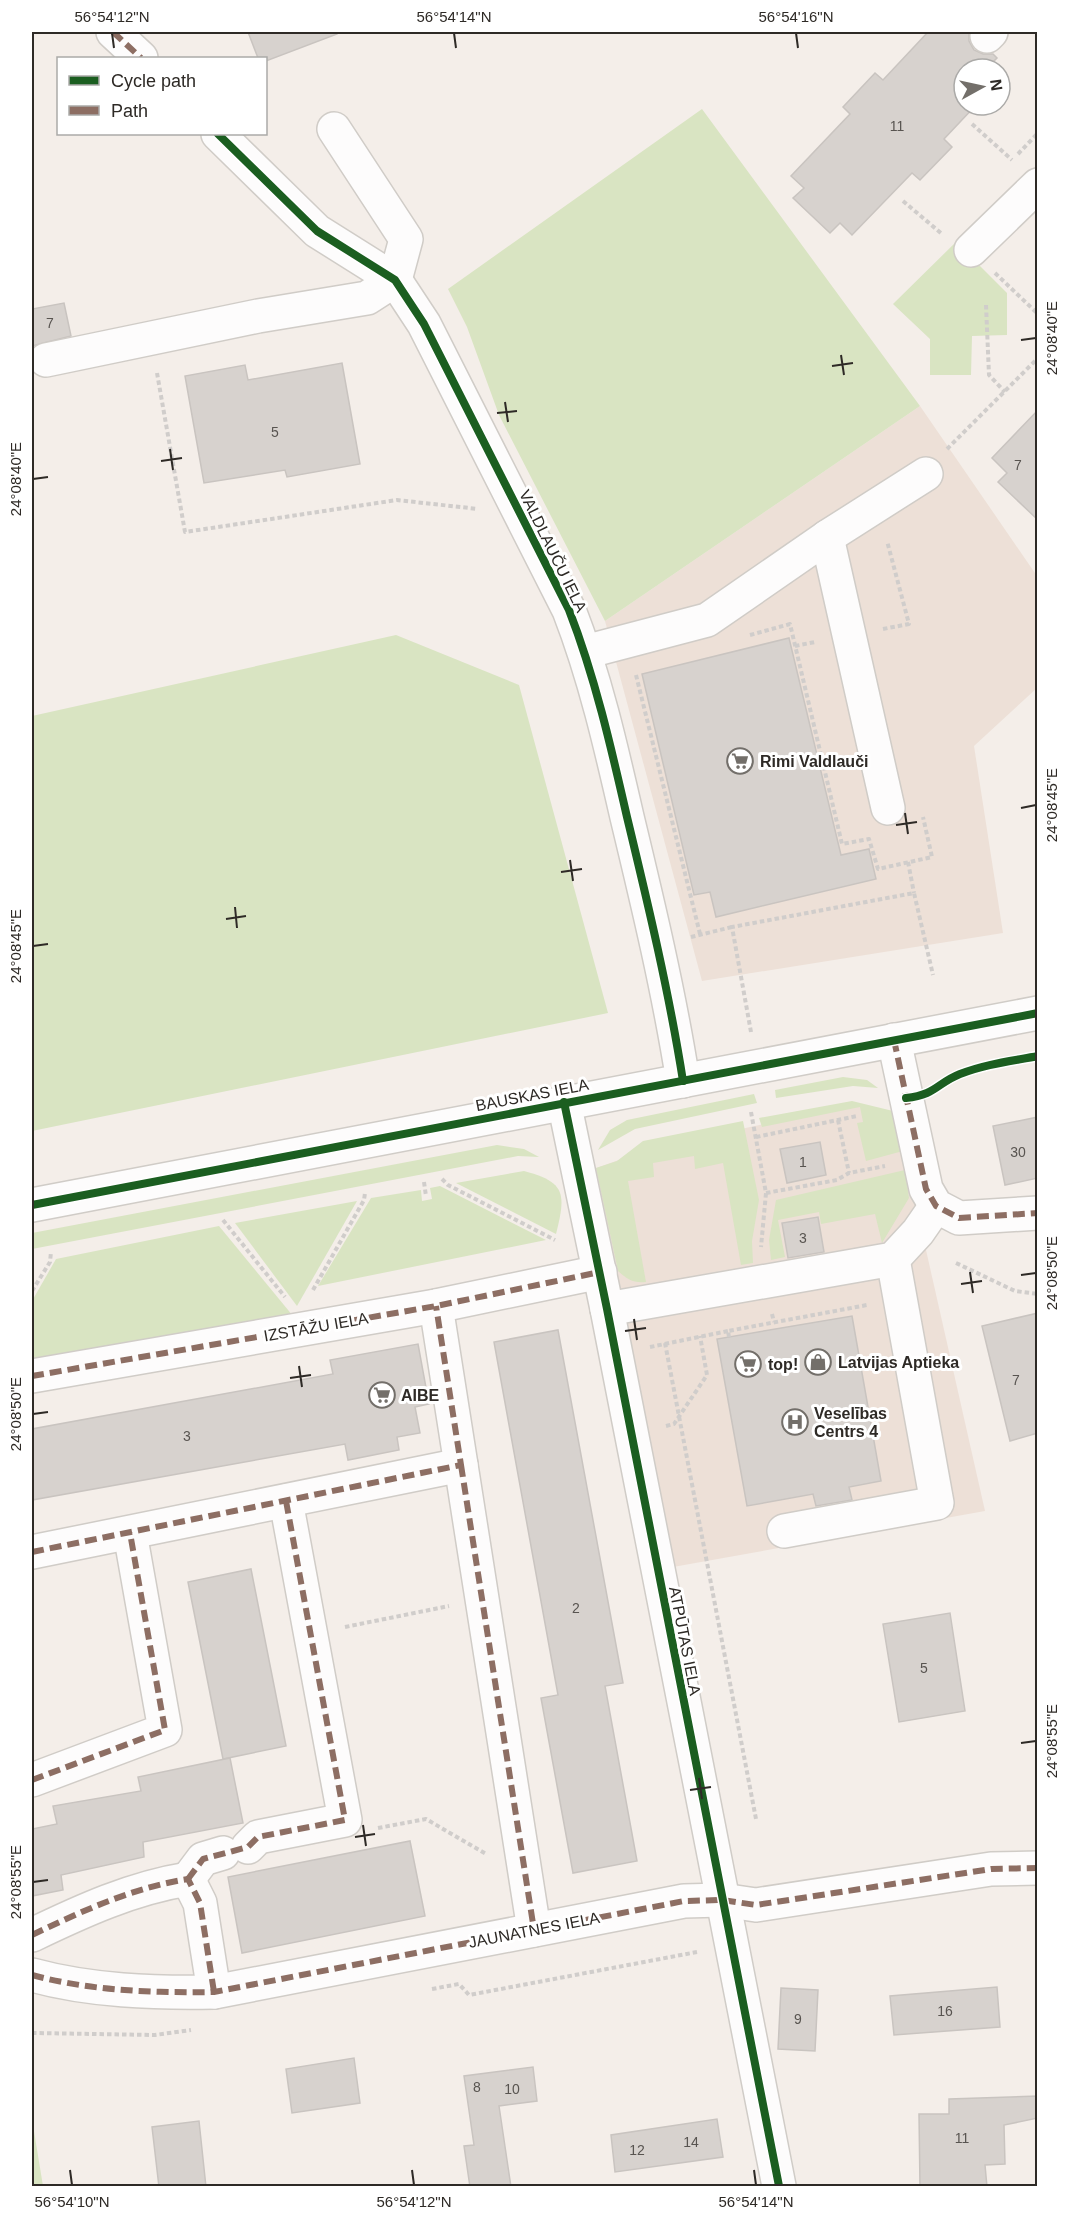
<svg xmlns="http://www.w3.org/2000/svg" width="1069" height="2218" font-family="Arial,sans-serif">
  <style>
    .built { fill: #ede0d7 }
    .green { fill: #d9e4c2 }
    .building { fill: #d7d2ce; stroke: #c9c4c0; stroke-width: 1.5 }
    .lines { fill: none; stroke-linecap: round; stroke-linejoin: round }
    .minor-casing { stroke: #d0ccc7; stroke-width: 36 }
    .major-casing { stroke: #d0ccc7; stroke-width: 36 }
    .path { stroke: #d0cdcb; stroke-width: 4; stroke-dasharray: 4.5 3; stroke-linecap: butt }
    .minor { stroke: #fdfcfc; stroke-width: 33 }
    .major { stroke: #fdfcfc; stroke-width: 33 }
    .quiet { stroke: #8d6e63; stroke-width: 6; stroke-dasharray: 12 6; stroke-linecap: butt }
    .cycleway-casing { stroke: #fff; stroke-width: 11 }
    .cycleway { stroke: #1b5e20; stroke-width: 8 }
    .ticks { fill: none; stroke: #2e2a26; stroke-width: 2 }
    .labels { text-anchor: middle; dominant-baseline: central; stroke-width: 6; stroke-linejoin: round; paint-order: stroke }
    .number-label { font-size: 14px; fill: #585450 }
    .street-label { font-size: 16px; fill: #2e2a26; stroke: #fff }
    .poi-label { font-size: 16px; font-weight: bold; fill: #2e2a26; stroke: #fff; text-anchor: start }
    .neatline { fill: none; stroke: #2e2a26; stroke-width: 2 }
    .ticks-label { font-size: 15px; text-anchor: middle; fill: #2e2a26 }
  </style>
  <rect width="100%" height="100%" fill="#f4eee9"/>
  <g class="built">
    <polygon points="920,406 1037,576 1037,688 974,746 1003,933 702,981 605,621"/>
    <polygon points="851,1105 895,1113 985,1511 645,1572 565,1179 650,1149"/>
  </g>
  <g class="green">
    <polygon points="702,109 920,406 605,621 499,415 467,327 448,289"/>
    <polygon points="956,242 1007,293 1007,335 972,336 971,375 930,375 930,339 893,304"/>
    <polygon points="396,635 519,685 608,1013 32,1131 32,716"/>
    <polygon points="843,1077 867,1080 878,1088 853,1086 776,1098 775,1090"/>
    <polygon points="754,1094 757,1103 635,1129 598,1150 610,1130 627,1120"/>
    <polygon points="852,1101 893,1111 903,1151 866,1161 857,1123 863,1122 860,1107 762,1127 759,1118"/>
    <path d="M743,1121l16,79 -7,41 1,22 -12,2 -18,-102 -28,6 -1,-13 -41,7 1,14 -26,4 18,101c-13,1 -18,-2 -28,-11l-22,-103 21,-7 26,-20z"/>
    <polygon points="497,1145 524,1149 539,1157 518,1156 32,1249 32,1233"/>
    <polygon points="905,1170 909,1198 882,1243 875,1214 821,1224 819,1212 778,1220 785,1257 771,1260 769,1240 776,1200"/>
    <path d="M524,1171c42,11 42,23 32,63l-100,-51z"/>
    <polygon points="440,1186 546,1240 318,1286 371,1198 421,1190 422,1201 432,1199 430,1188"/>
    <polygon points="357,1201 297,1306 235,1223"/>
    <polygon points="219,1226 293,1316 32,1363 32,1301 56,1259"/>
    <polygon points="32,2119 43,2186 32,2186"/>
  </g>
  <g class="building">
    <polygon points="248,32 337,32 337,34 266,61 266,58 258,58"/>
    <polygon points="928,32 969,32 969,41 974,50 983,54 993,54 997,58 989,66 993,69 964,69 964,105 976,105 944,139 952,147 920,180 912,173 852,235 840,223 830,233 793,198 804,188 791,176 850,114 843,107 875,73 883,80"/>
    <polygon points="64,303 71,336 32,346 32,309"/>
    <polygon points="342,363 360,464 287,477 285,470 204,483 185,376 245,365 248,380"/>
    <polygon points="1038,410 1038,520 998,482 1007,473 992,458"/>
    <polygon points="789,638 841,855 869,849 876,879 716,917 710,892 694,895 642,674"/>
    <polygon points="1038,1117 1038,1178 1005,1185 993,1126"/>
    <polygon points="820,1142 826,1175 787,1183 780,1149"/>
    <polygon points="818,1217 824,1252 788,1258 782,1223"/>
    <polygon points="1038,1313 1038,1433 1010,1441 982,1326"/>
    <polygon points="852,1316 881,1481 849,1487 852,1500 816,1506 813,1494 747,1506 717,1339"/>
    <polygon points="558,1330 623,1683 605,1686 637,1861 573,1873 541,1698 558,1695 494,1342"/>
    <polygon points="418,1344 429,1404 415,1407 420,1433 397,1437 399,1450 348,1460 345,1444 32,1500 32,1429 333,1374 330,1360"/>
    <polygon points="251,1569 286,1746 223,1759 188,1582"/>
    <polygon points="950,1613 965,1711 899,1722 883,1624"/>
    <polygon points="230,1758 243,1823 143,1842 144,1857 61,1875 63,1890 32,1896 32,1829 57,1824 53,1806 141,1791 138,1777"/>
    <polygon points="410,1841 425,1916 242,1953 228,1877"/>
    <polygon points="997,1987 1000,2027 894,2035 890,1996"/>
    <polygon points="781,1988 818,1990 815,2051 778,2049"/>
    <polygon points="354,2058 360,2103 292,2113 286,2069"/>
    <polygon points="533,2067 537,2101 499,2106 511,2187 470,2187 464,2146 474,2145 464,2076"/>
    <polygon points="1038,2096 1038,2118 1004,2125 1005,2164 985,2165 987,2187 920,2187 919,2114 949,2114 949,2099"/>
    <polygon points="717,2119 723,2157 615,2172 611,2135"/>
    <polygon points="199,2121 206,2187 159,2187 152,2127"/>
  </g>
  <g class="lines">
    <g class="minor-casing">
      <g id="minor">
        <polyline points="113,32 141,58"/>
        <polyline points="987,36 991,32"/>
        <path d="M218,134l99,97 78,49 29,44 145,286c26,67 42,137 58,207 21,87 42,175 56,264"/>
        <polyline points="971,250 1038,185"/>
        <polyline points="46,360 258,316 367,298 395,280 406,239 334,129"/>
        <polyline points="827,537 926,474"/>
        <polyline points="585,652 707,620 827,537 888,808"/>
        <polyline points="894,1040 926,1189 936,1206 959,1218 1038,1213"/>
        <polyline points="564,1102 607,1309 779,2186"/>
        <polyline points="607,1309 893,1259 918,1232 936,1206"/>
        <polyline points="32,1376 436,1306 600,1272"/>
        <polyline points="461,1465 534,1930"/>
        <polyline points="784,1531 937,1503 893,1259"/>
        <polyline points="32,1552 461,1465 436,1306"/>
        <polyline points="32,1780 165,1730 130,1533"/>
        <polyline points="248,1847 258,1837 345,1820 286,1501"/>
        <polyline points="188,1879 203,1859 223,1853"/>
        <path d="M32,1935c50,-24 100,-47 156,-56l12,24 14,89"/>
        <path d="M32,1975c59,16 121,18 182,17l470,-91 38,-1 34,5 235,-36 47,-1"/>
      </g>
    </g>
    <g class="major-casing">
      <polyline id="major" points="32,1205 1038,1013"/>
    </g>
    <g class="path">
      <polyline points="972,124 1012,160"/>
      <polyline points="1018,154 1038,133"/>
      <polyline points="903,201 942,234"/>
      <polyline points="995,273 1038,314"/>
      <polyline points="986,305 989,375 1005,392"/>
      <polyline points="157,373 185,532 397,500 478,509"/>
      <polyline points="947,449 1038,358"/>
      <polyline points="883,629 909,624 887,541"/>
      <polyline points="750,635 790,624 842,844 869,839 878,869 932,857 923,817"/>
      <polyline points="795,646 815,642"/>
      <polyline points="636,675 700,934"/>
      <polyline points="908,862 914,893"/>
      <polyline points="691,937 732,927"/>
      <polyline points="751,1032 732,927 914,893 933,975"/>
      <polyline points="751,1112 766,1193 761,1247"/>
      <polyline points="838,1120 849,1173"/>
      <polyline points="756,1137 857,1116"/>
      <polyline points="442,1179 448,1185 555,1240"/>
      <polyline points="424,1182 426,1196"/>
      <polyline points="766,1193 837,1180 849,1173 885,1166"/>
      <polyline points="223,1220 285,1297"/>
      <polyline points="956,1263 1015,1291 1038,1294"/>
      <polyline points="313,1290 364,1200 365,1193"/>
      <polyline points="32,1291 50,1262 51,1252"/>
      <polyline points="772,1314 774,1322"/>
      <polyline points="729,1337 728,1331 867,1305"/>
      <polyline points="665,1343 756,1819"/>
      <polyline points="650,1347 728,1331"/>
      <polyline points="666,1426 674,1424 707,1375 700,1336"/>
      <polyline points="345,1627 449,1606"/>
      <polyline points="378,1828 426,1819 486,1854"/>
      <polyline points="432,1989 459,1984 469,1995 697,1952"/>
      <polyline points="32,2033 155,2035 191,2030"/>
    </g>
    <use href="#minor" class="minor"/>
    <use href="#major" class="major"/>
    <g class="quiet">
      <polyline points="113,32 141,58"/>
      <polyline points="894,1040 926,1189 936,1206 959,1218 1038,1213"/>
      <polyline points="32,1376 436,1306 600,1272"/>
      <polyline points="461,1465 534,1930"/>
      <polyline points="32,1552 461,1465 436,1306"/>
      <polyline points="32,1780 165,1730 130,1533"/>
      <polyline points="188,1879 203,1859 248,1847 258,1837 345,1820 286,1501"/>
      <path d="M32,1935c50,-24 100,-47 156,-56l12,24 14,89"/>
      <path d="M32,1975c59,16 121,18 182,17l470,-91 38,-1 34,5 235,-36 47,-1"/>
    </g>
    <g class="cycleway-casing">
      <g id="cycleway">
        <path d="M218,134l99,97 78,49 29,44 145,286c26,67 42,137 58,207 21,87 42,175 56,264"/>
        <path d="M906,1098c30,-3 31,-15 54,-24 25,-10 52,-13 78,-18"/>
        <polyline points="564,1102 607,1309 779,2186"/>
        <polyline points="32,1205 1038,1013"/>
      </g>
    </g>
    <use href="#cycleway" class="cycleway"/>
  </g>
  <path class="ticks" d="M112,33l2,15M454,33l2,15M796,33l2,15M1021,340l15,-2M841,355l3,20M832,366l21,-3M505,402l3,20M497,413l20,-2M170,449l3,21M161,461l21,-3M33,479l15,-2M1021,808l15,-3M905,813l3,21M896,825l21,-3M570,860l3,21M561,872l21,-3M235,907l2,21M226,919l20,-3M33,946l15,-2M970,1272l3,21M1021,1275l15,-2M961,1284l21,-3M634,1319l3,21M625,1331l21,-3M299,1366l3,21M290,1378l21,-3M33,1414l15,-2M1021,1743l15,-2M699,1778l3,21M690,1790l21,-3M363,1825l3,21M355,1837l20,-3M33,1882l15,-2M70,2170l2,15M412,2170l2,15M754,2170l2,15"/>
  <defs>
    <g id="supermarket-ring" transform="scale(1.35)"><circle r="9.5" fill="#fff" stroke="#736f6a" stroke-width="1.5"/><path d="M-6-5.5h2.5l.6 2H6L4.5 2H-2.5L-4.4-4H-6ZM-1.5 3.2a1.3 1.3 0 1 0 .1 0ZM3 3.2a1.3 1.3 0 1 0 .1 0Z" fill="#736f6a"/></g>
    <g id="shop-ring" transform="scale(1.35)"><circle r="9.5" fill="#fff" stroke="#736f6a" stroke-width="1.5"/><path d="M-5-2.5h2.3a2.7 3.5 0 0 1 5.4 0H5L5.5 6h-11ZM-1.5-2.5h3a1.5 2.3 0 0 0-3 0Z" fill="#736f6a"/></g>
    <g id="hospital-ring" transform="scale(1.35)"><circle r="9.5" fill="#fff" stroke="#736f6a" stroke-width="1.5"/><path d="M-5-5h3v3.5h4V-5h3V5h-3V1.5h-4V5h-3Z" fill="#736f6a"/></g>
  </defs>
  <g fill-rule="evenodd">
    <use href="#supermarket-ring" x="740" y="761"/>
    <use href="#shop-ring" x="818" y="1362"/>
    <use href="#supermarket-ring" x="748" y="1364"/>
    <use href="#supermarket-ring" x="382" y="1395"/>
    <use href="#hospital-ring" x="795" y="1422"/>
  </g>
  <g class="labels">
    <g class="number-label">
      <text x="897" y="126">11</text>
      <text x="50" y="323">7</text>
      <text x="275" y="432">5</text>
      <text x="1018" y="465">7</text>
      <text x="1018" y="1152">30</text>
      <text x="803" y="1162">1</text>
      <text x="803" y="1238">3</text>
      <text x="1016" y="1380">7</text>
      <text x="187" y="1436">3</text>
      <text x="576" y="1608">2</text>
      <text x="924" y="1668">5</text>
      <text x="945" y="2011">16</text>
      <text x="798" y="2019">9</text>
      <text x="477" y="2087">8</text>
      <text x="512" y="2089">10</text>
      <text x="962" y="2138">11</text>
      <text x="691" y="2142">14</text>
      <text x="637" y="2150">12</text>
    </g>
    <g class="street-label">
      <text transform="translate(553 551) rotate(64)">VALDLAUČU IELA</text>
      <text transform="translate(532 1095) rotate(-11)">BAUSKAS IELA</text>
      <text transform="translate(316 1327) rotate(-10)">IZSTĀŽU IELA</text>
      <text transform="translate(685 1641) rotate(79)">ATPŪTAS IELA</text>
      <text transform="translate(534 1930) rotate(-11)">JAUNATNES IELA</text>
    </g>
    <g class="poi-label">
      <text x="760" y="761">Rimi Valdlauči</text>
      <text x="838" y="1362">Latvijas Aptieka</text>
      <text x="768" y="1364">top!</text>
      <text x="401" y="1395">AIBE</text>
      <text x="814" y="1413">Veselības<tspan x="814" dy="18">Centrs 4</tspan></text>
    </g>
  </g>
  <rect width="1069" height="2218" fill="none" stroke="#ffffff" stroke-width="66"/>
  <rect x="57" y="57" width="210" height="78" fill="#ffffff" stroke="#abaaa8" stroke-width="1.5"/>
  <rect x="69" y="76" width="30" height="9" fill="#1b5e20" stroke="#abaaa8" stroke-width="1.5"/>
  <text x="111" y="87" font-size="18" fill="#2e2a26">Cycle path</text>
  <rect x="69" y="106" width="30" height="9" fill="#8d6e63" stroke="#abaaa8" stroke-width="1.5"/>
  <text x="111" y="117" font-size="18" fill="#2e2a26">Path</text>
  <g transform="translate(982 87) rotate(82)"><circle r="28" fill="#ffffff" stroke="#abaaa8" stroke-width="1.5"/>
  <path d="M0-4.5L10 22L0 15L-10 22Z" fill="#736f6a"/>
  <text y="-9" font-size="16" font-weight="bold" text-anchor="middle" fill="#2e2a26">N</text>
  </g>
  <rect x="33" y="33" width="1003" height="2152" class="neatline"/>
  <g class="ticks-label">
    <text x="112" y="22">56°54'12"N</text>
    <text x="454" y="22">56°54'14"N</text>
    <text x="796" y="22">56°54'16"N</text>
    <text transform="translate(1052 338) rotate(-90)" y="5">24°08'40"E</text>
    <text transform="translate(16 479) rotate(-90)" y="5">24°08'40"E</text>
    <text transform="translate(1052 805) rotate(-90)" y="5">24°08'45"E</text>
    <text transform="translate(16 946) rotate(-90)" y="5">24°08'45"E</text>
    <text transform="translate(1052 1273) rotate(-90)" y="5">24°08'50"E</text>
    <text transform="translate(16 1414) rotate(-90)" y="5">24°08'50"E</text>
    <text transform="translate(1052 1741) rotate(-90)" y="5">24°08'55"E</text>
    <text transform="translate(16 1882) rotate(-90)" y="5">24°08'55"E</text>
    <text x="72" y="2207">56°54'10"N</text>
    <text x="414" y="2207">56°54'12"N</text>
    <text x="756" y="2207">56°54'14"N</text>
  </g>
</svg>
